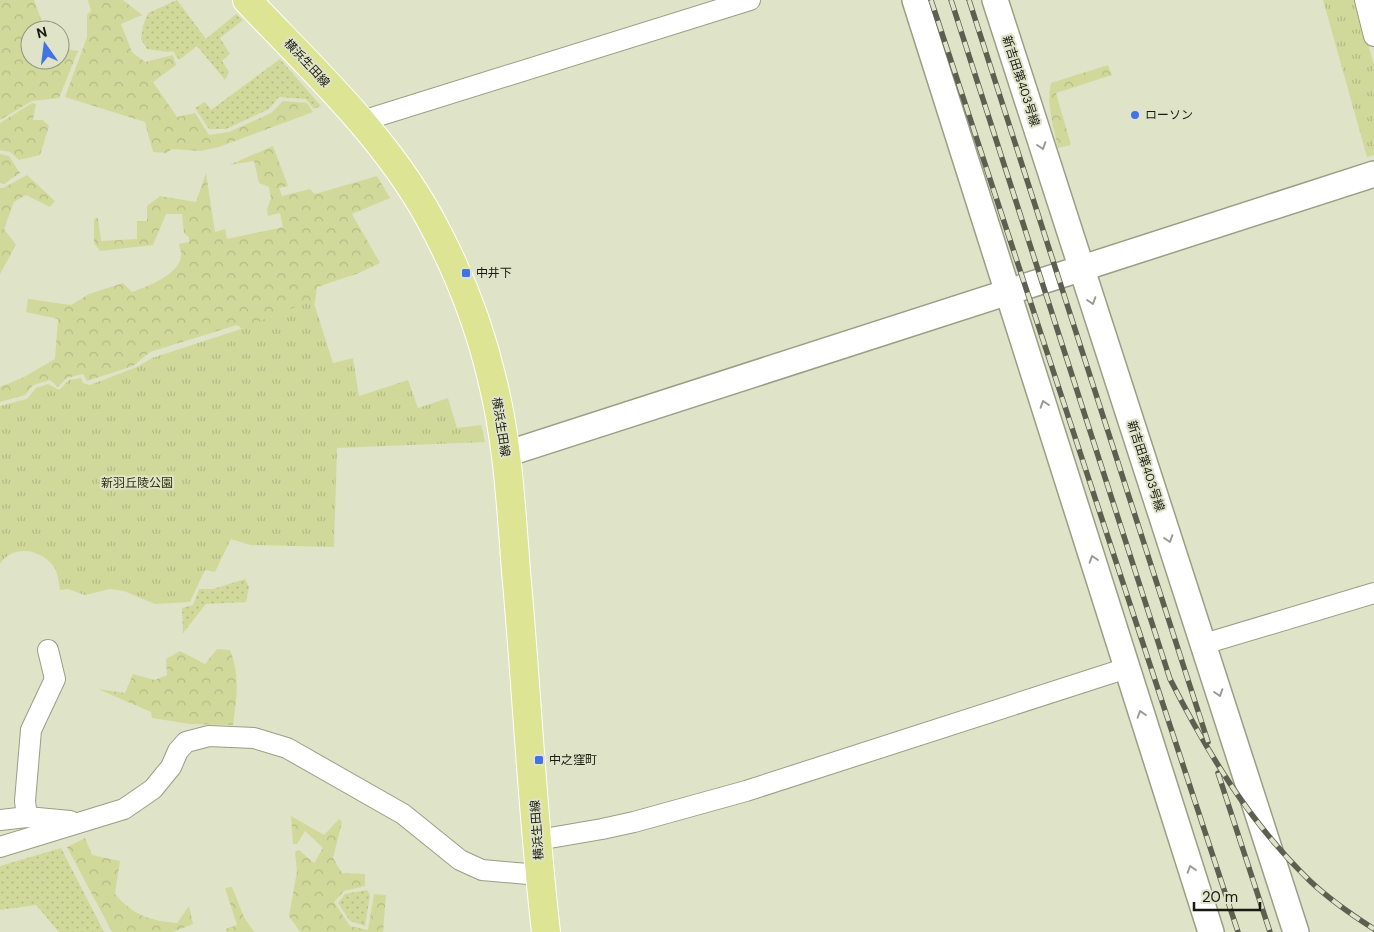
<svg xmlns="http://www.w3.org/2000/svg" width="1374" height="932" font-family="'DM Sans','Noto Sans JP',sans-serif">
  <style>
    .grass { fill: url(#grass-dots) }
    .forest { fill: url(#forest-crowns) }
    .park { fill: url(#park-tufts) }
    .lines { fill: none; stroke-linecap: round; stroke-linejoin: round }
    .minor-casing { stroke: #9a9e84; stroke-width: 22 }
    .tertiary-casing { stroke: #9a9e84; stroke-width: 28 }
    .primary-casing { stroke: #fff; stroke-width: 30 }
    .minor { stroke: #fff; stroke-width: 20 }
    .tertiary { stroke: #fff; stroke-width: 25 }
    .primary { stroke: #dde493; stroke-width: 28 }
    .rail-casing { stroke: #5d5f50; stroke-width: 5.5 }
    .rail { stroke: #dfe3c8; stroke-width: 4; stroke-dasharray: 11; stroke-linecap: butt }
    .oneway { stroke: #989894 }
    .poi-dot { fill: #4273e4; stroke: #dfe3c8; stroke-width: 2 }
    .labels { text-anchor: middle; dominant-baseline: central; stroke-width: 4; stroke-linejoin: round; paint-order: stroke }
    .street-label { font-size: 12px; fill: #191a11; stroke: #dfe3c8 }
    .poi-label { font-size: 12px; fill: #191a11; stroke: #dfe3c8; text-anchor: start }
    .park-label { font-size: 12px; fill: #2d3108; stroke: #dfe3c8 }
  </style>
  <defs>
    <pattern id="grass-dots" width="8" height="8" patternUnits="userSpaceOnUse" patternTransform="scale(1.25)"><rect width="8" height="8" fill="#d1d99a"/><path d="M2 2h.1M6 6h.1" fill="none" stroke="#b3ba84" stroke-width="1.8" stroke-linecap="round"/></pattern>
    <pattern id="forest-crowns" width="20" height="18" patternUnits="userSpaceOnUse" patternTransform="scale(1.25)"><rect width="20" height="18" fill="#d1d99a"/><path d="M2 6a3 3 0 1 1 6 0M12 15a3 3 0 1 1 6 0" fill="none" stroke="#b3ba84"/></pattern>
    <pattern id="park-tufts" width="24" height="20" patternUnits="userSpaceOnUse" patternTransform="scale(1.25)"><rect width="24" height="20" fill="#d1d99a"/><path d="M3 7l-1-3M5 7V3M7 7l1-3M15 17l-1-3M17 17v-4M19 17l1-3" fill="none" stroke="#b3ba84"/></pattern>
  </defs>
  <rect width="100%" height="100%" fill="#dfe3c8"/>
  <g class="grass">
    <polygon points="177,0 206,39 236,14 243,20 220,38 230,54 222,61 229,72 225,80 197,46 179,60 173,51 167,52 147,49 141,39 143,26 148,13"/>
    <polygon points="280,59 321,106 314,109 306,99 279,97 269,109 226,129 209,129 195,108 205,102 211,110"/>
    <polygon points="245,579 249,587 246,602 206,604 183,633 182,608 193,605 199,589 213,589"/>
    <polygon points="61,848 104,932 59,932 36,905 0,910 0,866"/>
    <polygon points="367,890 370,895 365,926 350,921 338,903 345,894"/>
  </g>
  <g class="forest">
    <polygon points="0,0 34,0 45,30 30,30 30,60 60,60 60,48 78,51 59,98 32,101 0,120"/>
    <polygon points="88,0 123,0 142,15 121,24 132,52 145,62 173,55 176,65 153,82 177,117 195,113 209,135 229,132 271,113 283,101 307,103 313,112 219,147 200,151 172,149 166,153 153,152 145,122 65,97 87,37 87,15 91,11"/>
    <path d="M1108,65l4,10 -56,18 15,52 -13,3c-4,-20 -12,-44 -7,-65z"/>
    <polygon points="32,103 36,104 33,120 43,120 49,126 40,155 19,160 10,152 0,150 0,123"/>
    <path d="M273,146l15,40 -9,2 3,8 28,-7 5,5 62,-18 13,22 -38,16 28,49 -21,10 -42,14 -2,15 -11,21 -33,-7 -8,14 -11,6 -15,-11 -87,27 -17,14 -46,15 -4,-7 -16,4 -9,9 -8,-7 -17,5 -8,10 -25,7v-15l24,-10 31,-18 3,-40 -32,-7 2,-13 43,6 18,-11 34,-11 9,9c15,-5 48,-18 49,-36 1,-4 -2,-9 -2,-12l10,-2v-5l-5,-4 -2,-19h-16l-13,31 -53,6 -6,-8v-24l4,-1 3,23 36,-2v-18h10v-15l13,-10 36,6 10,-29 9,59 10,-3 2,10 56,-12 -3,-14 -12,3 -1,-7 4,-11 -2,-11 -10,-4 -5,-22 -25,4z"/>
    <polygon points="0,154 9,156 20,173 4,184 0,183"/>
    <polygon points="27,175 55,201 50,207 26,195 14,202 4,229 16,245 0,274 0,188 3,188"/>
    <path d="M217,649l13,1c10,26 7,48 3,75l-43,-1 -38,-6 -1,-6 -53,-23 27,4 8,-19 22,6 12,-5 -1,-16 14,-8 25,13z"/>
    <polygon points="291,816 324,835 339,819 342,822 333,858 342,873 365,874 365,886 344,891 334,902 350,926 368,930 374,894 386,895 383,932 300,932 289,916 297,871 295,852 299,850 314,863 323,848 305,831 297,844 293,844"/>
    <path d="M85,838l7,17 28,6 -5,33c18,21 35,27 62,29l12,-17 4,18 -20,8h-61l-45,-85z"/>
    <polygon points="232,887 244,917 254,932 226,932 226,929 237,925 225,888"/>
  </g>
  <g class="park">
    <polygon points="1323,0 1355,0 1374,65 1374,155 1367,157"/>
    <path d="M313,300l20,63 20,-5 6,38 49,-16 10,28 30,-10 9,30 24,-3 4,17 -148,6 -3,99 -84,-2 -19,-6 -16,33 -10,-2 -15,32 -35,2 -31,-13 -14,-2 -25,6 -17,-6 -8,1c-1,-7 -2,-17 -6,-23 -13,-18 -41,-23 -54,-3v-158l27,-7 9,-11 12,-4 11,6 10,-10 12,-2 2,5 7,2 47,-18 15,-9 83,-27z"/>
  </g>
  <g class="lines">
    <g class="minor-casing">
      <g id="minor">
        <polyline points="1365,0 1374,36"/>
        <polyline points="362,121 750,0"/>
        <polyline points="1204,644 1374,593"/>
        <polyline points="27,817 25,801 31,730 55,679 48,650"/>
        <polyline points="0,820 27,817 70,821"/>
        <polyline points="538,840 602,829 634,822 746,791 1127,668"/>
        <polyline points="0,847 124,809 153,789 171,767 178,751 186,742 209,736 254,738 287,748 403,814 460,860 482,870 539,875"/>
      </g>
    </g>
    <g class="tertiary-casing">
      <g id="tertiary">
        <polyline points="915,0 1211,932"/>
        <polyline points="995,0 1296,932"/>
        <polyline points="506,454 1374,174"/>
      </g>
    </g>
    <g class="primary-casing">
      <path id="primary" d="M247,0c68,72 145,142 190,232 24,46 43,96 55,147 16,63 19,128 24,192 11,120 16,241 30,361"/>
    </g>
    <use href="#minor" class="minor"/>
    <use href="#tertiary" class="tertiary"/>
    <use href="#primary" class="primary"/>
    <g class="rail-casing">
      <g id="rail">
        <polyline points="931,0 1238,932"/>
        <path d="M951,0l219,679c37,73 80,144 140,202 19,18 42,34 64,48"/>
        <polyline points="969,0 1208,742"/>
        <polyline points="1218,773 1270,932"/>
      </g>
    </g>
    <use href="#rail" class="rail"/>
  </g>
  <defs><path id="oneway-chevron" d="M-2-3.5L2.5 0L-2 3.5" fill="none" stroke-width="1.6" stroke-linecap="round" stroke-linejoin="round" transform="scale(1.25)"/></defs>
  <g class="oneway">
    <use href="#oneway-chevron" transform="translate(1042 146) rotate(72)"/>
    <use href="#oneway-chevron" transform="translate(1092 301) rotate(72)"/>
    <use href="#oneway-chevron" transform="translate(1044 404) rotate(-108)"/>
    <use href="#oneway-chevron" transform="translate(1169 539) rotate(72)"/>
    <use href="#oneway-chevron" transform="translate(1093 559) rotate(-108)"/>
    <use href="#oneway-chevron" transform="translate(1219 693) rotate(72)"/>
    <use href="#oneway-chevron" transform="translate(1141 714) rotate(-108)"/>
    <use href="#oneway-chevron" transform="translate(1191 869) rotate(-108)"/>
  </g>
  <g class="poi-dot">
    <circle cx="1135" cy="115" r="5"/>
    <rect x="461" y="268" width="10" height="10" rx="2.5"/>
    <rect x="534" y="755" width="10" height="10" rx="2.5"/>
  </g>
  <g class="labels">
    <g class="street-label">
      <text transform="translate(307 63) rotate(47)">横浜生田線</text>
      <text transform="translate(1021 81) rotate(72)">新吉田第403号線</text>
      <text transform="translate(501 427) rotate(81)">横浜生田線</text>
      <text transform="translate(1146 466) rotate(72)">新吉田第403号線</text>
      <text transform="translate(537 830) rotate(-94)">横浜生田線</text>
    </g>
    <g class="poi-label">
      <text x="1145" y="115">ローソン</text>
      <text x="476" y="273">中井下</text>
      <text x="549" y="760">中之窪町</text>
    </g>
    <g class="park-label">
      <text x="137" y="483">新羽丘陵公園</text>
    </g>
  </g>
  <g transform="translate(45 45) rotate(346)"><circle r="24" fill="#dfe3c8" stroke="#90937f"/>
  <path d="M0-4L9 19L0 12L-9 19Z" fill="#4273e4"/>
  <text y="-8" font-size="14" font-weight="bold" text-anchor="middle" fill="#191a11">N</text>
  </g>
  <path d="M1194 902v8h66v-8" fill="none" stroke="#191a11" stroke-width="2.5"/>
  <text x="1202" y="902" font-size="15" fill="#191a11" stroke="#dfe3c8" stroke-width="4" paint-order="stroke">20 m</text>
</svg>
